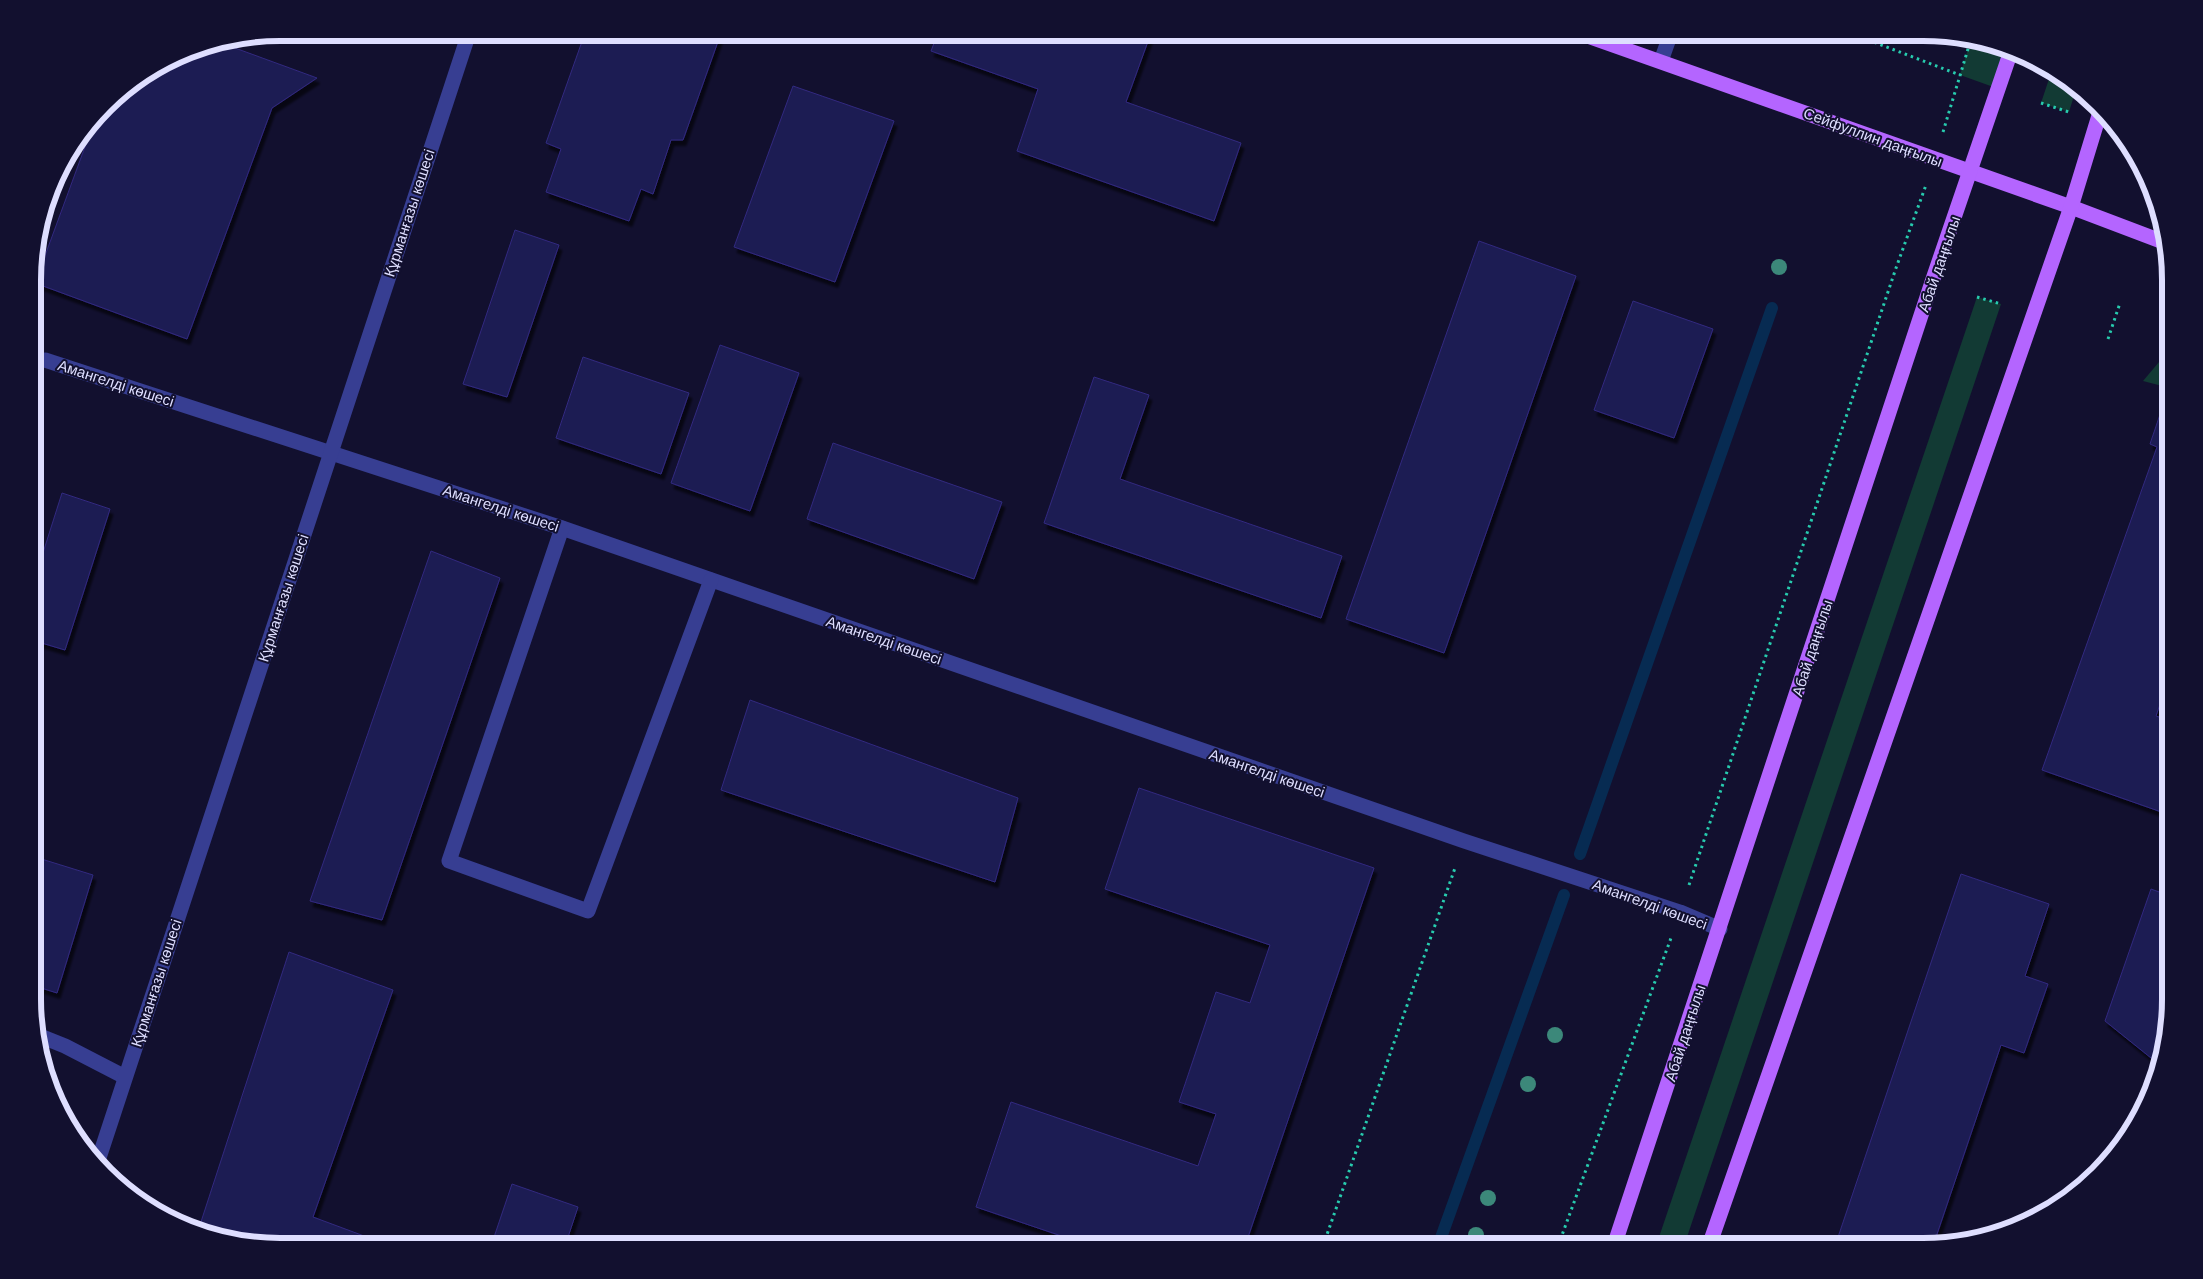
<svg xmlns="http://www.w3.org/2000/svg" width="2203" height="1279" font-family="Helvetica,sans-serif">
  <style>
    .green { fill: #123a34 }
    .lines { fill: none; stroke-linecap: round; stroke-linejoin: round }
    .stream { stroke: #072b52; stroke-width: 12 }
    .building { fill: #1f1a52; stroke: #312a80; filter: url(#shadow) }
    .path { stroke: #27cbae; stroke-width: 3; stroke-dasharray: 2.5 4; stroke-linecap: butt }
    .minor { stroke: #373e92; stroke-width: 15 }
    .major { stroke: #b465ff; stroke-width: 15 }
    .tree { fill: #3c887a }
    .labels { text-anchor: middle; dominant-baseline: central; stroke-width: 4; stroke-linejoin: round; paint-order: stroke }
    .street-label { font-size: 15px; fill: #dedeff; stroke: #12102f }
    .rim { fill: none; stroke: #dedeff; stroke-width: 6 }
  </style>
  <defs>
    <filter id="shadow"><feDropShadow dx="3" dy="5.5" stdDeviation="1" flood-color="#0009"/></filter>
  </defs>
  <rect width="100%" height="100%" fill="#12102f"/>
  <g class="green">
    <polygon points="1971,39 1987,41 2011,51 1999,89 1960,75"/>
    <polygon points="2052,70 2076,89 2069,112 2041,103"/>
    <polygon points="1977,297 2001,304 1684,1246 1656,1246"/>
    <polygon points="2170,349 2170,388 2143,381"/>
  </g>
  <g class="lines">
    <g class="stream">
      <polyline points="1580,854 1772,308"/>
      <polyline points="1438,1246 1564,895"/>
    </g>
  </g>
  <g class="building">
    <polygon points="585,33 721,33 683,140 671,140 653,194 641,189 629,221 546,192 561,149 546,143"/>
    <polygon points="938,33 1151,33 1126,102 1241,143 1214,221 1017,151 1038,89 931,51"/>
    <polygon points="224,44 317,78 272,108 187,339 35,283 93,125 117,94 186,51"/>
    <polygon points="793,86 894,121 835,282 734,247"/>
    <polygon points="515,230 559,245 507,397 463,384"/>
    <polygon points="1479,241 1576,276 1444,653 1346,619"/>
    <polygon points="1633,301 1713,329 1674,438 1594,410"/>
    <polygon points="720,345 799,373 750,511 671,483"/>
    <polygon points="583,357 689,393 661,474 556,438"/>
    <polygon points="1094,377 1149,395 1120,479 1342,556 1321,618 1044,523"/>
    <polygon points="2169,388 2170,675 2156,716 2170,721 2170,815 2042,770 2157,447 2150,444"/>
    <polygon points="833,443 1002,502 974,579 807,519"/>
    <polygon points="62,493 110,509 65,650 35,641 35,578"/>
    <polygon points="431,551 500,578 382,920 310,901"/>
    <polygon points="750,700 1018,798 995,882 721,790"/>
    <polygon points="1139,788 1374,868 1245,1246 1091,1246 976,1207 1011,1102 1198,1166 1216,1114 1179,1102 1216,992 1250,1003 1270,945 1105,889"/>
    <polygon points="35,857 93,875 57,993 35,986"/>
    <polygon points="1961,874 2049,904 2025,976 2048,984 2024,1053 2001,1045 1933,1246 1835,1246"/>
    <polygon points="2151,889 2170,896 2170,1014 2161,1066 2105,1021"/>
    <polygon points="289,952 393,990 313,1217 391,1246 280,1246 216,1238 198,1231"/>
    <polygon points="512,1184 578,1207 565,1246 491,1246"/>
  </g>
  <g class="lines">
    <g class="path">
      <polyline points="1850,33 1960,75"/>
      <polyline points="2041,103 2069,112"/>
      <polyline points="1943,132 1971,39"/>
      <polyline points="1977,297 2001,304"/>
      <polyline points="2108,339 2120,303"/>
      <polyline points="1689,885 1896,268 1926,185"/>
      <polyline points="1323,1246 1455,868"/>
      <polyline points="1558,1246 1671,938"/>
    </g>
    <g class="minor">
      <polyline points="1661,61 1671,33"/>
      <polyline points="45,360 562,528 1464,841 1680,912 1720,929"/>
      <polyline points="562,528 449,861 588,911 711,580"/>
      <polyline points="35,1034 65,1046 125,1077"/>
      <polyline points="97,1164 469,33"/>
    </g>
    <g class="major">
      <polyline points="1579,33 2071,207 2166,243"/>
      <polyline points="1614,1246 1932,282 2011,51"/>
      <polyline points="1709,1246 2071,207 2101,109"/>
    </g>
  </g>
  <g class="tree">
    <circle cx="1779" cy="267" r="8"/>
    <circle cx="1555" cy="1035" r="8"/>
    <circle cx="1528" cy="1084" r="8"/>
    <circle cx="1488" cy="1198" r="8"/>
    <circle cx="1476" cy="1235" r="8"/>
  </g>
  <g class="labels">
    <g class="street-label">
      <text transform="translate(1873 137) rotate(20)">Сейфуллин даңғылы</text>
      <text transform="translate(409 213) rotate(-72)">Құрманғазы көшесі</text>
      <text transform="translate(1939 264) rotate(-71)">Абай даңғылы</text>
      <text transform="translate(116 383) rotate(18)">Амангелді көшесі</text>
      <text transform="translate(501 508) rotate(18)">Амангелді көшесі</text>
      <text transform="translate(283 598) rotate(-72)">Құрманғазы көшесі</text>
      <text transform="translate(884 640) rotate(19)">Амангелді көшесі</text>
      <text transform="translate(1812 648) rotate(-72)">Абай даңғылы</text>
      <text transform="translate(1267 773) rotate(19)">Амангелді көшесі</text>
      <text transform="translate(1650 904) rotate(20)">Амангелді көшесі</text>
      <text transform="translate(156 983) rotate(-72)">Құрманғазы көшесі</text>
      <text transform="translate(1685 1033) rotate(-72)">Абай даңғылы</text>
    </g>
  </g>
  <path d="M0 0H2203V1279H0ZM280 41H1923A239 239 0 0 1 2162 280V999A239 239 0 0 1 1923 1238H280A239 239 0 0 1 41 999V280A239 239 0 0 1 280 41Z" fill="#12102f" fill-rule="evenodd"/>
  <path class="rim" d="M280 41H1923A239 239 0 0 1 2162 280V999A239 239 0 0 1 1923 1238H280A239 239 0 0 1 41 999V280A239 239 0 0 1 280 41Z"/>
</svg>
